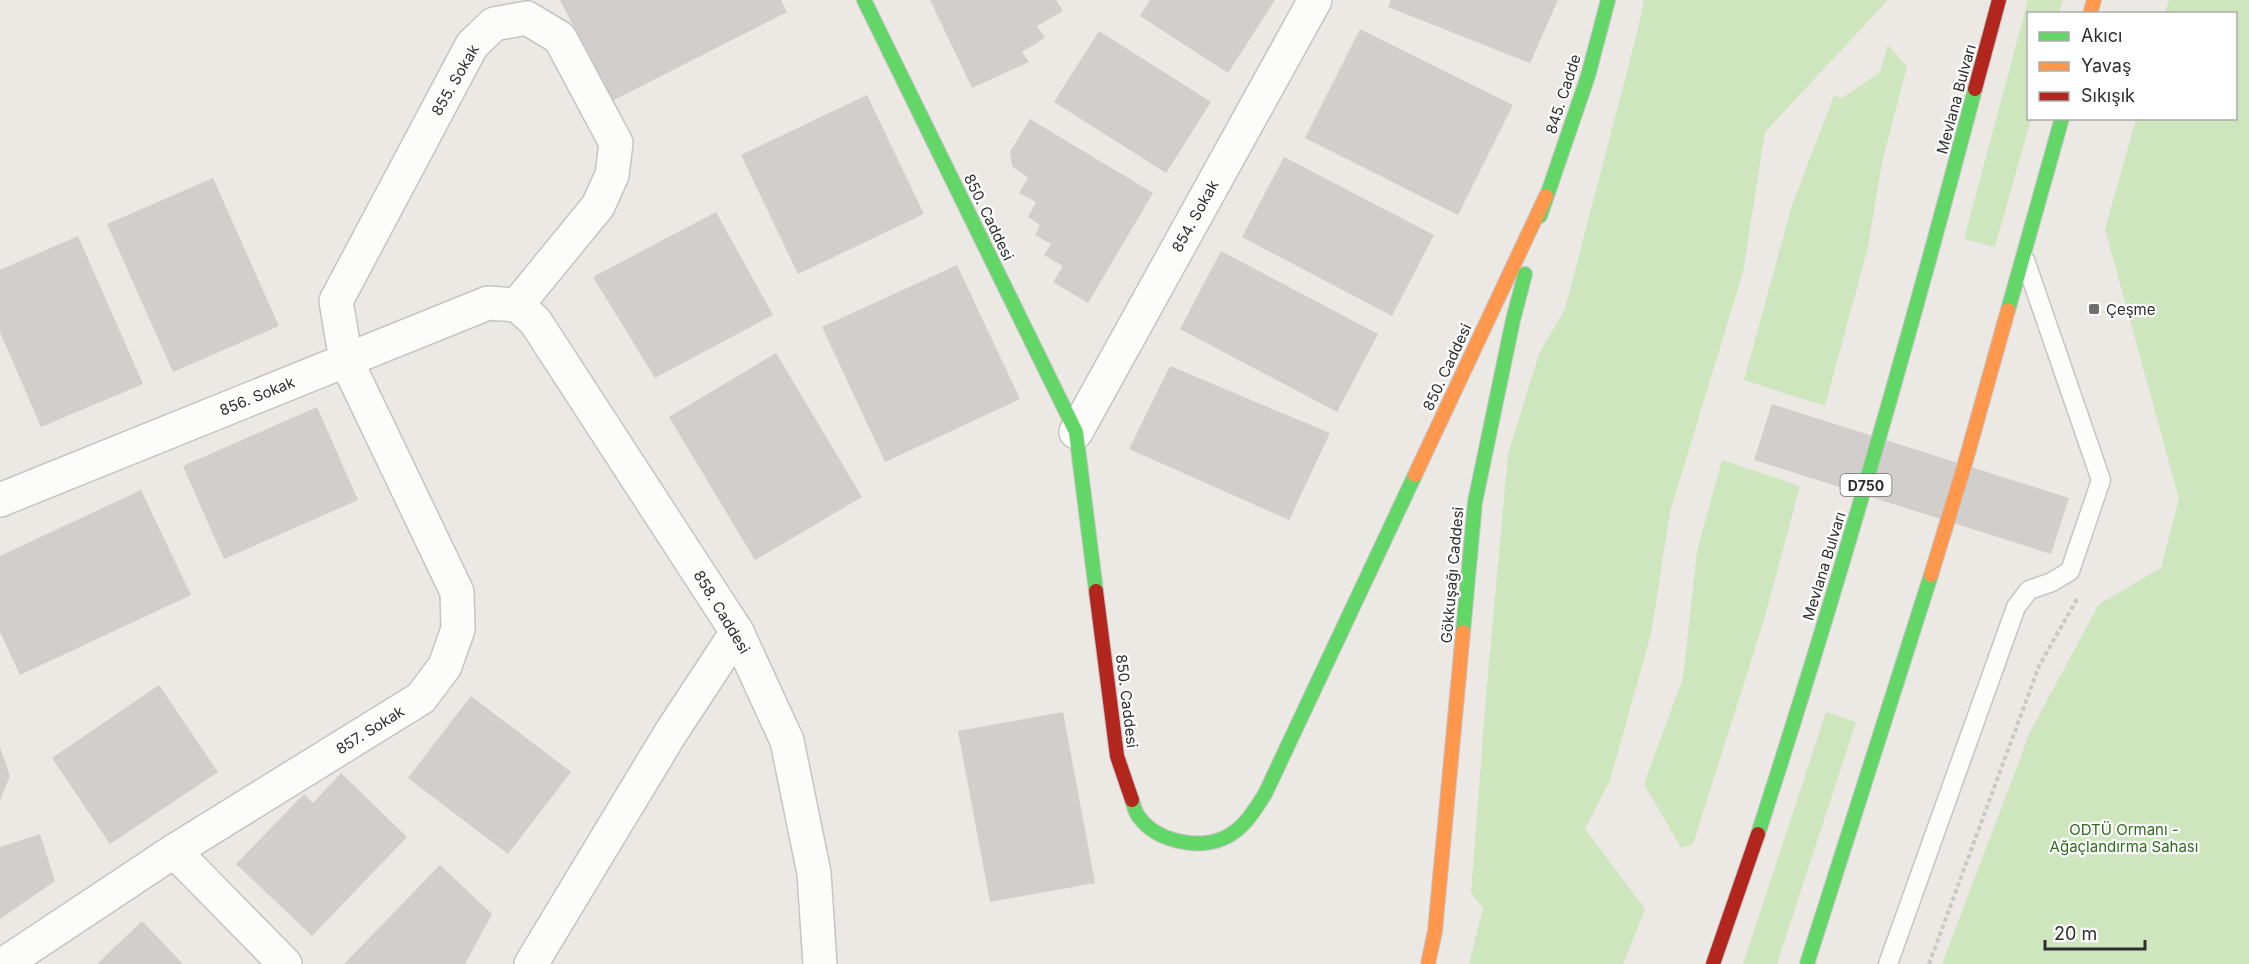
<svg xmlns="http://www.w3.org/2000/svg" width="2249" height="964" font-family="Inter,sans-serif">
  <style>
    .green { fill: #cee6be }
    .building { fill: #d1cecb }
    .lines { fill: none; stroke-linecap: round; stroke-linejoin: round }
    .lane-casing { stroke: #c5c4c5; stroke-width: 21 }
    .street-casing { stroke: #c5c4c5; stroke-width: 36 }
    .fast-casing { stroke: #c5c4c5; stroke-width: 16 }
    .slow-casing { stroke: #c5c4c5; stroke-width: 16 }
    .jam-casing { stroke: #c5c4c5; stroke-width: 16 }
    .path { stroke: #c9c9c8; stroke-width: 4; stroke-dasharray: 4.5 3; stroke-linecap: butt }
    .lane { stroke: #fcfcfb; stroke-width: 18 }
    .street { stroke: #fcfcfb; stroke-width: 33 }
    .fast { stroke: #63d668; stroke-width: 14 }
    .slow { stroke: #ff974d; stroke-width: 14 }
    .jam { stroke: #b3261e; stroke-width: 14 }
    .poi-dot { fill: #706f6e; stroke: #fff; stroke-width: 2 }
    .labels { text-anchor: middle; dominant-baseline: central; stroke-width: 4.5; stroke-linejoin: round; paint-order: stroke }
    .shield { fill: #fff; stroke: #6d6d6d; stroke-width: 1.5 }
    .shield-label { font-size: 14px; font-weight: bold; fill: #2e2e2e }
    .street-label { font-size: 15px; fill: #2e2e2e; stroke: #fff }
    .poi-label { font-size: 15px; fill: #2e2e2e; stroke: #fff; text-anchor: start }
    .park-label { font-size: 15px; fill: #2c6e1b; stroke: #fff }
  </style>
  <rect width="100%" height="100%" fill="#ece8e4"/>
  <g class="green">
    <polygon points="1644,0 1888,0 1765,132 1743,272 1670,512 1651,634 1610,780 1585,829 1645,909 1623,964 1469,964 1483,908 1471,893 1486,696 1508,454 1539,354 1565,309 1637,33"/>
    <polygon points="2028,0 2063,0 2059,13 2028,14 2028,118 2031,119 1995,247 1964,239"/>
    <polygon points="2169,0 2249,0 2249,964 1942,964 2030,732 2099,604 2161,568 2179,499 2105,229 2136,119 2236,118 2236,14 2165,13"/>
    <polygon points="1888,45 1907,67 1882,162 1868,247 1825,406 1744,380 1792,205 1834,96 1842,98 1880,72"/>
    <polygon points="1722,460 1800,486 1764,620 1693,844 1681,848 1644,784 1683,678 1697,551"/>
    <polygon points="1826,712 1856,722 1777,964 1743,964"/>
  </g>
  <g class="building">
    <polygon points="560,0 781,0 787,12 612,101"/>
    <polygon points="930,0 1056,0 1063,11 1037,26 1045,38 1022,52 1029,62 972,88"/>
    <polygon points="1150,0 1275,0 1228,73 1140,16"/>
    <polygon points="1391,0 1558,0 1530,63 1388,7"/>
    <polygon points="1360,29 1513,105 1458,215 1305,138"/>
    <polygon points="1099,31 1211,102 1166,173 1054,102"/>
    <polygon points="867,95 924,214 798,274 741,155"/>
    <polygon points="1030,119 1153,193 1088,303 1053,282 1063,266 1044,255 1051,244 1035,235 1040,225 1028,217 1036,202 1019,193 1028,178 1012,166 1010,152"/>
    <polygon points="1284,157 1434,235 1392,316 1242,237"/>
    <polygon points="213,178 279,326 173,372 107,224"/>
    <polygon points="716,212 773,315 655,378 593,277"/>
    <polygon points="78,236 143,384 41,427 0,332 0,270"/>
    <polygon points="1221,251 1378,334 1337,412 1180,329"/>
    <polygon points="957,265 1020,399 885,462 822,327"/>
    <polygon points="776,353 862,497 755,560 669,417"/>
    <polygon points="1170,366 1330,433 1289,520 1129,449"/>
    <polygon points="1772,404 2069,498 2051,554 1754,460"/>
    <polygon points="317,407 358,500 224,559 183,466"/>
    <polygon points="141,490 191,595 20,675 0,632 0,556"/>
    <polygon points="159,685 218,772 110,844 52,758"/>
    <polygon points="471,696 571,772 508,854 408,778"/>
    <polygon points="1063,712 1095,883 990,902 958,731"/>
    <polygon points="0,747 10,776 0,800"/>
    <polygon points="341,773 407,837 312,936 236,864 304,794 313,803"/>
    <polygon points="40,834 55,881 0,919 0,847"/>
    <polygon points="440,865 492,914 465,964 344,964"/>
    <polygon points="142,921 183,964 97,964"/>
  </g>
  <g class="lines">
    <g class="lane-casing">
      <polyline id="lane" points="1888,964 2016,607 2029,590 2052,582 2070,571 2101,480 2025,260"/>
    </g>
    <g class="street-casing">
      <g id="street">
        <polyline points="517,305 535,321 737,632 787,741 814,873 820,964"/>
        <polyline points="1076,432 1315,0"/>
        <polyline points="0,500 488,303 517,305"/>
        <polyline points="174,851 285,964"/>
        <polyline points="4,964 174,851 421,698 445,666 458,629 457,592 346,360 336,301 472,45 494,24 527,18 560,38 616,143 612,175 598,206 517,305"/>
        <polyline points="531,964 670,734 737,632"/>
      </g>
    </g>
    <g class="fast-casing">
      <g id="fast">
        <polyline points="864,0 1076,432 1096,591"/>
        <polyline points="1540,216 1588,76 1608,0"/>
        <polyline points="2008,310 2062,118"/>
        <polyline points="1463,632 1475,502 1513,320 1525,274"/>
        <path d="M1132,800c2,5 3,13 7,17 17,24 59,33 85,21 19,-8 31,-28 41,-44l150,-319"/>
        <path d="M1758,834c80,-246 151,-495 217,-745"/>
        <polyline points="1807,964 1931,575"/>
      </g>
    </g>
    <g class="slow-casing">
      <g id="slow">
        <polyline points="2090,14 2094,0"/>
        <polyline points="1415,475 1546,196"/>
        <polyline points="1931,575 1964,467 2008,310"/>
        <polyline points="1428,964 1435,931 1463,632"/>
      </g>
    </g>
    <g class="jam-casing">
      <g id="jam">
        <polyline points="1975,89 1999,0"/>
        <polyline points="1096,591 1117,756 1132,800"/>
        <polyline points="1713,964 1758,834"/>
      </g>
    </g>
    <polyline class="path" points="1929,964 2039,666 2077,599"/>
    <use href="#lane" class="lane"/>
    <use href="#street" class="street"/>
    <use href="#fast" class="fast"/>
    <use href="#slow" class="slow"/>
    <use href="#jam" class="jam"/>
  </g>
  <rect class="poi-dot" x="2088" y="303" width="12" height="12" rx="3"/>
  <g class="labels">
    <rect class="shield" x="1840.5" y="474" width="51" height="22" rx="4.5"/>
    <g class="shield-label">
      <text x="1866" y="485">D750</text>
    </g>
    <g class="street-label">
      <text transform="translate(455 80) rotate(-60)">855. Sokak</text>
      <text transform="translate(1563 94) rotate(-72)">845. Cadde</text>
      <text transform="translate(1956 99) rotate(-75)">Mevlana Bulvarı</text>
      <text transform="translate(1195 216) rotate(-61)">854. Sokak</text>
      <text transform="translate(989 217) rotate(64)">850. Caddesi</text>
      <text transform="translate(1447 367) rotate(-65)">850. Caddesi</text>
      <text transform="translate(257 396) rotate(-22)">856. Sokak</text>
      <text transform="translate(1824 566) rotate(-73)">Mevlana Bulvarı</text>
      <text transform="translate(1452 575) rotate(-85)">Gökkuşağı Caddesi</text>
      <text transform="translate(722 612) rotate(59)">858. Caddesi</text>
      <text transform="translate(1127 701) rotate(83)">850. Caddesi</text>
      <text transform="translate(370 730) rotate(-32)">857. Sokak</text>
    </g>
    <g class="poi-label">
      <text x="2106" y="309">Çeşme</text>
    </g>
    <g class="park-label">
      <text x="2124" y="829">ODTÜ Ormanı -<tspan x="2124" dy="17">Ağaçlandırma Sahası</tspan></text>
    </g>
  </g>
  <rect x="2027" y="12" width="210" height="108" fill="#ffffff" stroke="#ababab" stroke-width="1.5"/>
  <rect x="2039" y="32" width="30" height="9" fill="#63d668" stroke="#ababab" stroke-width="1.5"/>
  <text x="2081" y="42" font-size="18" fill="#2e2e2e">Akıcı</text>
  <rect x="2039" y="62" width="30" height="9" fill="#ff974d" stroke="#ababab" stroke-width="1.5"/>
  <text x="2081" y="72" font-size="18" fill="#2e2e2e">Yavaş</text>
  <rect x="2039" y="92" width="30" height="9" fill="#b3261e" stroke="#ababab" stroke-width="1.5"/>
  <text x="2081" y="102" font-size="18" fill="#2e2e2e">Sıkışık</text>
  <path d="M2045 940v9h100v-9" fill="none" stroke="#2e2e2e" stroke-width="3"/>
  <text x="2054" y="940" font-size="18" fill="#2e2e2e" stroke="#ffffff" stroke-width="4.5" paint-order="stroke">20 m</text>
</svg>
